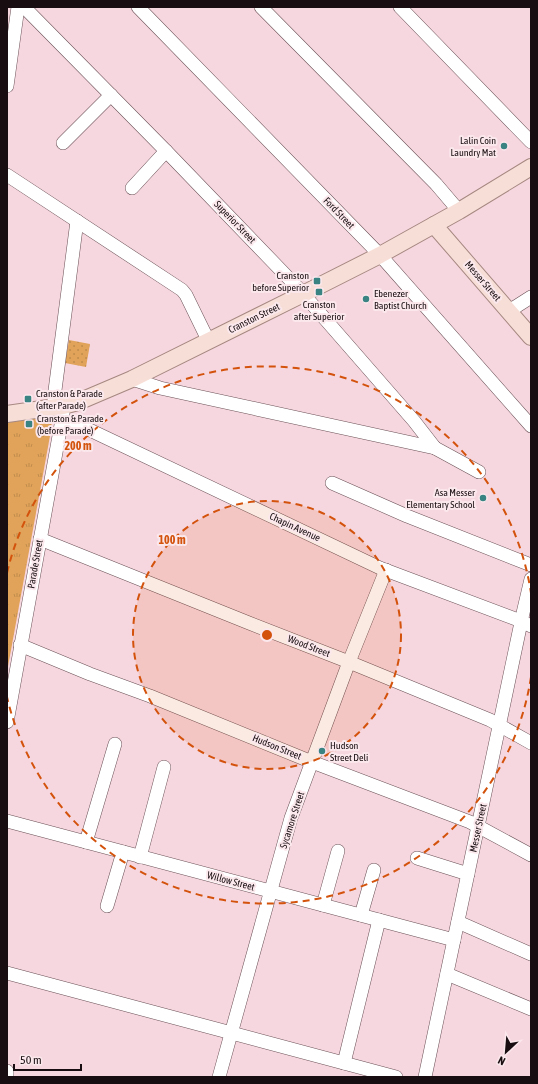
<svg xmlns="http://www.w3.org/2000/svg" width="538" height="1084" font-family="'Asap Condensed',sans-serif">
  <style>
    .grass { fill: url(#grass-tufts) }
    .garden { fill: url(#garden-dots) }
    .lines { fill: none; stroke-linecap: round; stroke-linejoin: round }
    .minor-casing { stroke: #6a5157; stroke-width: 14 }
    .major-casing { stroke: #a68881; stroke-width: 18 }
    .minor { stroke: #fff; stroke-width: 13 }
    .major { stroke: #f7dfd8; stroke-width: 16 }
    .ring { fill: none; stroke: #d3520c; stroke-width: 2; stroke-dasharray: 7 5 }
    .poi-dot { fill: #3a8383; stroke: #fbe8ed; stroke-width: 1.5 }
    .labels { text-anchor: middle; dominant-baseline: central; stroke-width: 4; stroke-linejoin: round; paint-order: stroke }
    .poi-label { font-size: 10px; fill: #180e11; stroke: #fbe8ed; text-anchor: start }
    .street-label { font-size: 10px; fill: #180e11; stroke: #fbe8ed }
    .centre { fill: #d3520c; stroke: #fbe8ed; stroke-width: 2 }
    .ring-label { font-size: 12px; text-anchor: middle; font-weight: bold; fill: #d3520c; stroke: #fbe8ed; stroke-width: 4; stroke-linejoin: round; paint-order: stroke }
  </style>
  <defs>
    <pattern id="grass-tufts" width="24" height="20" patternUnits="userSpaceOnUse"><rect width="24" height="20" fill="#e1a359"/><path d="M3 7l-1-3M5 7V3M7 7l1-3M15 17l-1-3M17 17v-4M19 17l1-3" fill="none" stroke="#c08b4c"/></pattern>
    <pattern id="garden-dots" width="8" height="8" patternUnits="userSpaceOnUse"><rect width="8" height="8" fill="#e1a359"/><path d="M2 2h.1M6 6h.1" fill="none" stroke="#c08b4c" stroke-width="1.8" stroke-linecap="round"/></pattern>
  </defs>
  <rect width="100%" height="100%" fill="#f7d7df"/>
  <polygon class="grass" points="45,416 52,425 7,672 7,420"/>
  <polygon class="garden" points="69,340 90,344 86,367 65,363"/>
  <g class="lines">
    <g class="minor-casing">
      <g id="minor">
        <polyline points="24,7 166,151 298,288 414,421 435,448"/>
        <polyline points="138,7 380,255 531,426"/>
        <polyline points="261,7 436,184 459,211"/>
        <polyline points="400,7 531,142"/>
        <polyline points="7,86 18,7"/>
        <polyline points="63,143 111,95"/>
        <polyline points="7,175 182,290 186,295 208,340"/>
        <polyline points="132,188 166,151"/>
        <polyline points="509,311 531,297"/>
        <polyline points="132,379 160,388 435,448 479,472"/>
        <polyline points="55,407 54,398 77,221"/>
        <polyline points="62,421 75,423 380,568 521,621 531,626"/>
        <polyline points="332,483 407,516 531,565"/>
        <polyline points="40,539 249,623 349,662 490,720 531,743"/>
        <polyline points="20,645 90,674 150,696 312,762 470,822 531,855"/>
        <polyline points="7,722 63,414"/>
        <polyline points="7,821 454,940"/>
        <polyline points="86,842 115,744"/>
        <polyline points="140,857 164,767"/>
        <polyline points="417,858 468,874"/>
        <polyline points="323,905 338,851"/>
        <polyline points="107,906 123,852"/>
        <polyline points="361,915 374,870"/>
        <polyline points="458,922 531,954"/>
        <polyline points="7,973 396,1077"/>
        <polyline points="447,974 531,1009"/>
        <polyline points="344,1063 379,920"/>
        <polyline points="7,1071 7,1077"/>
        <polyline points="219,1077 291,818 349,662 386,570"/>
        <polyline points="425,1077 523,613 531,579"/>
      </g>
    </g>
    <g class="major-casing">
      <g id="major">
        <polyline points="434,225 531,337"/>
        <polyline points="7,414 63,406 78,402 132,379 303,294 380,255 459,211 531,167"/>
      </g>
    </g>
    <use href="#minor" class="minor"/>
    <use href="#major" class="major"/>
  </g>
  <circle cx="267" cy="635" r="134" fill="#d3520c" fill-opacity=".12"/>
  <g class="ring">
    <circle cx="267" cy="635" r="134"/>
    <path d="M531 677A267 267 0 0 1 7 697M7 573A267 267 0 0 1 531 593"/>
  </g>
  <g class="poi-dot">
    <circle cx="504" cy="146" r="4"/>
    <rect x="313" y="277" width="8" height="8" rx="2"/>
    <rect x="315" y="288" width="8" height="8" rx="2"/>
    <circle cx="366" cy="299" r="4"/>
    <rect x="24" y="395" width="8" height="8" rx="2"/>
    <rect x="25" y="420" width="8" height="8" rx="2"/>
    <circle cx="483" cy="498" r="4"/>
    <circle cx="322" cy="751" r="4"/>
  </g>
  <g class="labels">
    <g class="poi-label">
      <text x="496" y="140" text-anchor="end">Lalin Coin<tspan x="496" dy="12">Laundry Mat</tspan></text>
      <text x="309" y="275" text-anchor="end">Cranston<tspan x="309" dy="12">before Superior</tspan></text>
      <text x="374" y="293">Ebenezer<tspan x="374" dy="12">Baptist Church</tspan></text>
      <text x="319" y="304" text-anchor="middle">Cranston<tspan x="319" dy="12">after Superior</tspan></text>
      <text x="36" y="393">Cranston &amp; Parade<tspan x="36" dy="12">(after Parade)</tspan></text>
      <text x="37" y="418">Cranston &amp; Parade<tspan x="37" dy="12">(before Parade)</tspan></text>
      <text x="475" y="492" text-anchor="end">Asa Messer<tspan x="475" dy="12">Elementary School</tspan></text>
      <text x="330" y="745">Hudson<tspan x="330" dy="12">Street Deli</tspan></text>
    </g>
    <g class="street-label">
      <text transform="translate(339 213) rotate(46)">Ford Street</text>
      <text transform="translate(235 222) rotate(46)">Superior Street</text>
      <text transform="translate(483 281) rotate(49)">Messer Street</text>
      <text transform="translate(254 318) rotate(-26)">Cranston Street</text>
      <text transform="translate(295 527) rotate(25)">Chapin Avenue</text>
      <text transform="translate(35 564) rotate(-80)">Parade Street</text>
      <text transform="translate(309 646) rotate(21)">Wood Street</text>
      <text transform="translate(277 747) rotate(22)">Hudson Street</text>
      <text transform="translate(292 820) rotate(-72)">Sycamore Street</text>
      <text transform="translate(478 828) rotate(-78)">Messer Street</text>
      <text transform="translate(231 881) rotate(15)">Willow Street</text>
    </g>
  </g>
  <circle cx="267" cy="635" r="6" class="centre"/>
  <g class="ring-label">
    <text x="78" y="450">200 m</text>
    <text x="172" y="544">100 m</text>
  </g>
  <rect width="538" height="1084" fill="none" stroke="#180e11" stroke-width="16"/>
  <g transform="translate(506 1052) rotate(206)" stroke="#fbe8ed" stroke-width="3" paint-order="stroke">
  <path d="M0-3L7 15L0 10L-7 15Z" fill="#180e11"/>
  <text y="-6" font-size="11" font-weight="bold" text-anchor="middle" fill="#180e11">N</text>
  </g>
  <path d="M14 1064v6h67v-6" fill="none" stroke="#180e11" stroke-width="2"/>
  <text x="20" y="1064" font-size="12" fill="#180e11" stroke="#fbe8ed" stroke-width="3" paint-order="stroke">50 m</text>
</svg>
